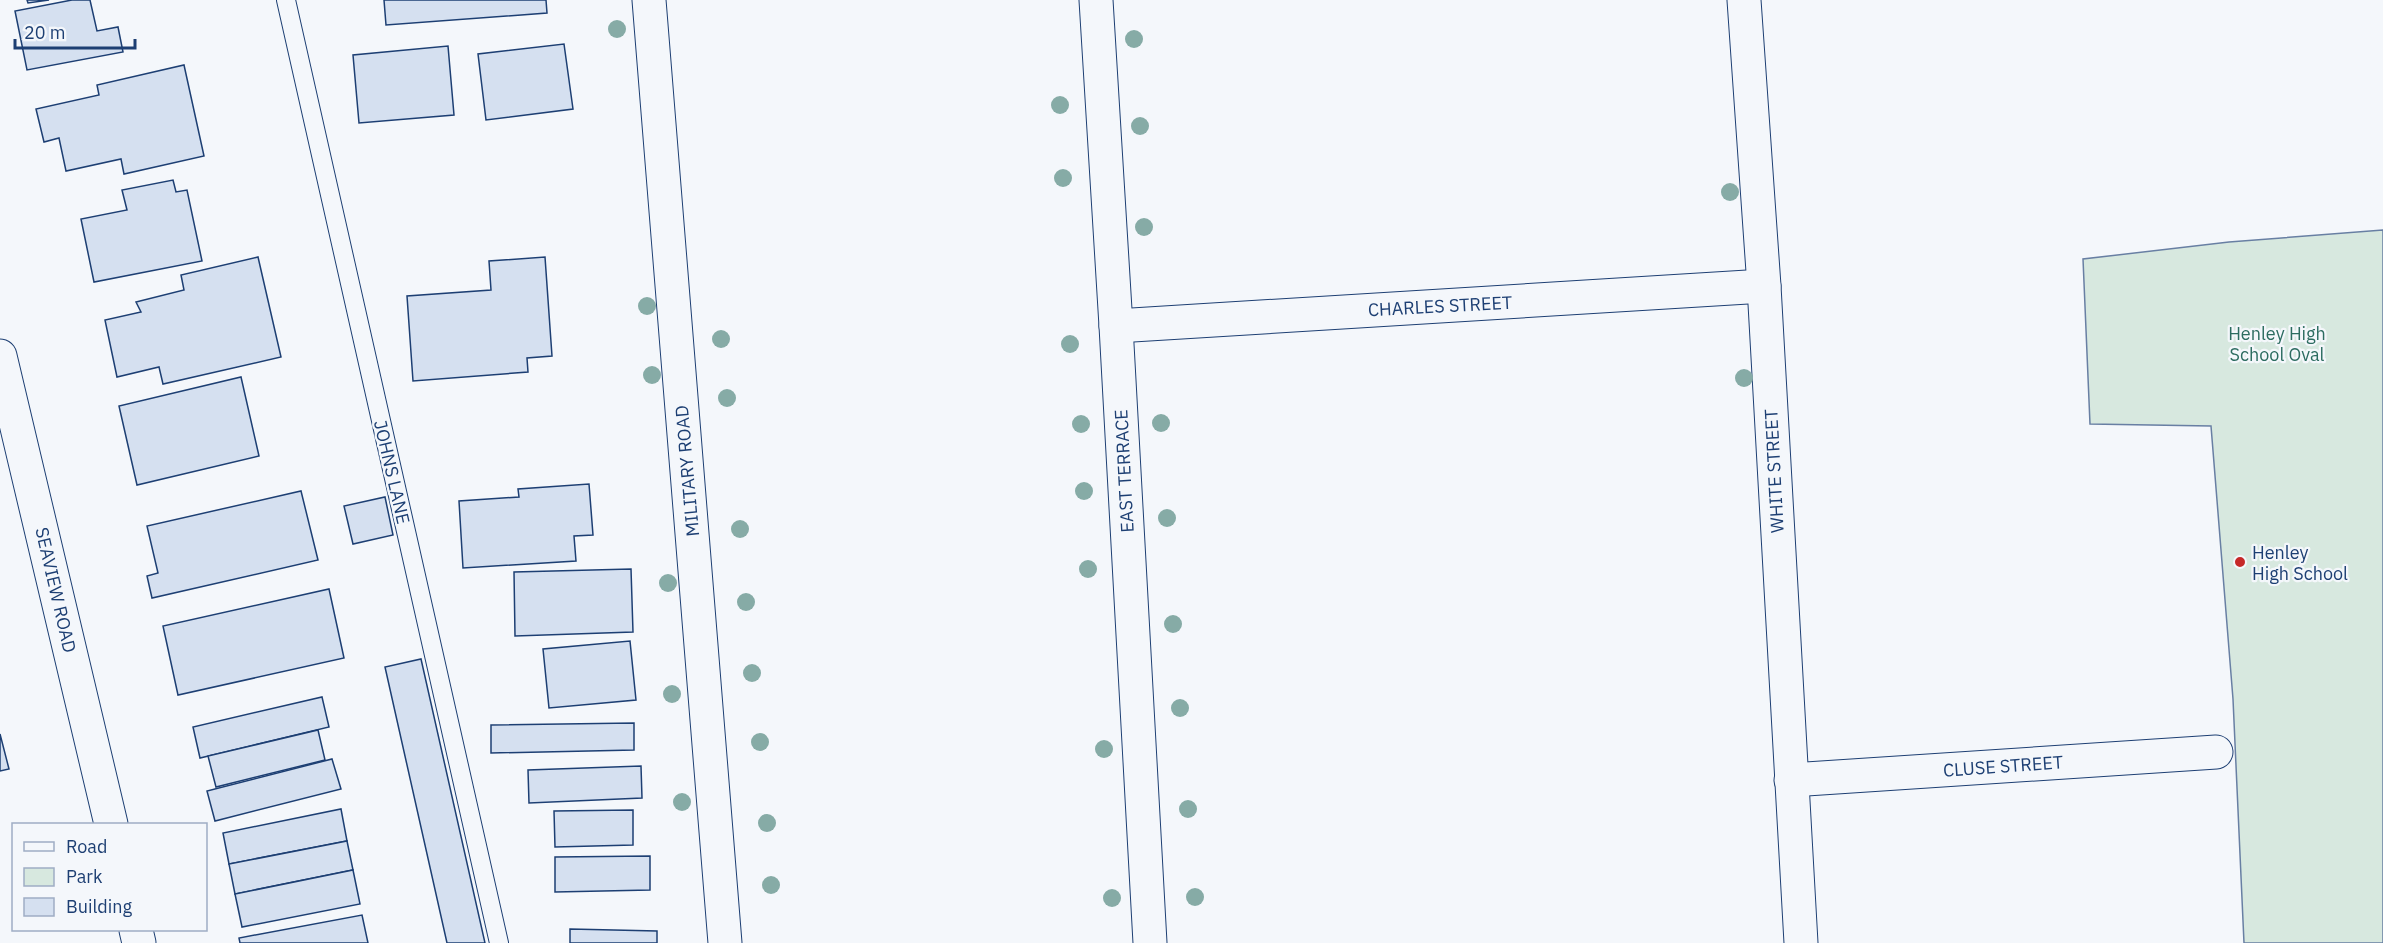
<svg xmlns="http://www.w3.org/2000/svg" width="2383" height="943" font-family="'IBM Plex Sans',sans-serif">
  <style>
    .green { fill: #d7e8df; stroke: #687fa3; stroke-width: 1.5 }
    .building { fill: #d5e0f0; stroke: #1d3f73; stroke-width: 1.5 }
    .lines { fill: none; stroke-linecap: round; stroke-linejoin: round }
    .lane-casing { stroke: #1d3f73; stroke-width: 20 }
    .street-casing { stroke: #1d3f73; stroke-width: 35 }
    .secondary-casing { stroke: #1d3f73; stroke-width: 35 }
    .lane { stroke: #f4f7fb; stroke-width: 18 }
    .street { stroke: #f4f7fb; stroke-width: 33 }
    .secondary { stroke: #f4f7fb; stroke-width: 33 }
    .tree { fill: #86aba6 }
    .poi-dot { fill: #c62828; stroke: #f4f7fb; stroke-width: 2 }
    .labels { text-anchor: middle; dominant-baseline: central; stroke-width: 4.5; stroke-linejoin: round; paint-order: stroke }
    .street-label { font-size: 18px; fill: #1d3f73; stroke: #f4f7fb }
    .park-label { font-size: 18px; fill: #2c6c60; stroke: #f4f7fb }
    .poi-label { font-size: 18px; fill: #1d3f73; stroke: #f4f7fb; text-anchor: start }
  </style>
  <rect width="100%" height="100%" fill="#f4f7fb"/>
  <polygon class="green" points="2383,230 2383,943 2244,943 2233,699 2211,426 2090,424 2083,259 2229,242"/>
  <g class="building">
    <polygon points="27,0 49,0 28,3"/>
    <polygon points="72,0 90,0 97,31 118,27 123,52 27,70 15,11"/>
    <polygon points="384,0 546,0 547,13 386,25"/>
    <polygon points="564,44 573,109 486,120 478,54"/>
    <polygon points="448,46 454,115 359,123 353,55"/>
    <polygon points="184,65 204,156 124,174 121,159 66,171 59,138 44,142 36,109 99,95 97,85"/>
    <polygon points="173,180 176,192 187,190 202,261 94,282 81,219 127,210 122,190"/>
    <polygon points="258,257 281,357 163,384 159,367 117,377 105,320 141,312 136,302 184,290 181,275"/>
    <polygon points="545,257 552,356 527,358 528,372 413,381 407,296 491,290 489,261"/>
    <polygon points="241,377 259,456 137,485 119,406"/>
    <polygon points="589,484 593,535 574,536 576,561 463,568 459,501 519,497 518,489"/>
    <polygon points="301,491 318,560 152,598 147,576 158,573 147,526"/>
    <polygon points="385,497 393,535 353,544 344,506"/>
    <polygon points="631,569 633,632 515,636 514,572"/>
    <polygon points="329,589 344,658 178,695 163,626"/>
    <polygon points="630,641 636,700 549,708 543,649"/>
    <polygon points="421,659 485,943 447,943 385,667"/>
    <polygon points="322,697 329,727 200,758 193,727"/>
    <polygon points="634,723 634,750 491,753 491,725"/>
    <polygon points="318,730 325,760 216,787 208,756"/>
    <polygon points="0,734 9,769 0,771"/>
    <polygon points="332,759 341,789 215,821 207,791"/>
    <polygon points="641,766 642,798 529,803 528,770"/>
    <polygon points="341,809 347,841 229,864 223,833"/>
    <polygon points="633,810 633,845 555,847 554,811"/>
    <polygon points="347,841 353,870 235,894 229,864"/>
    <polygon points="650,856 650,890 555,892 555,857"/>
    <polygon points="353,870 360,904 242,927 235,894"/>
    <polygon points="362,915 368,943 240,943 239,938"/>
    <polygon points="570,929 657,931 657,943 570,943"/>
  </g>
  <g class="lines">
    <g class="lane-casing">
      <polyline id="lane" points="286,0 499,943"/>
    </g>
    <g class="street-casing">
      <g id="street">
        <polyline points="649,0 725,943"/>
        <polyline points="1744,0 1764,286 1801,943"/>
        <polyline points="1116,326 1764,286"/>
        <polyline points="1791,780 2216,752"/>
      </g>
    </g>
    <g class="secondary-casing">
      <g id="secondary">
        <polyline points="1096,0 1116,326 1150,943"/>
        <polyline points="0,356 111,824"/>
        <polyline points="136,930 139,943"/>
      </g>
    </g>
    <use href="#lane" class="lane"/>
    <use href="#street" class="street"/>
    <use href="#secondary" class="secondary"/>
  </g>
  <g class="tree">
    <circle cx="617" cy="29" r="9"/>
    <circle cx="1134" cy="39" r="9"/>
    <circle cx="1060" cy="105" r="9"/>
    <circle cx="1140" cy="126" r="9"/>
    <circle cx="1063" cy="178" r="9"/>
    <circle cx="1730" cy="192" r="9"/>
    <circle cx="1144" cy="227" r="9"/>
    <circle cx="647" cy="306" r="9"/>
    <circle cx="721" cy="339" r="9"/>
    <circle cx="1070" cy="344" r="9"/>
    <circle cx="652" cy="375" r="9"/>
    <circle cx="1744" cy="378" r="9"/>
    <circle cx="727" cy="398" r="9"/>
    <circle cx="1161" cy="423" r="9"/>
    <circle cx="1081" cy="424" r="9"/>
    <circle cx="1084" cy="491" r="9"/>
    <circle cx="1167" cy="518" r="9"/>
    <circle cx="740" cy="529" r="9"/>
    <circle cx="1088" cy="569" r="9"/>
    <circle cx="668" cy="583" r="9"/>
    <circle cx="746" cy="602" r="9"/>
    <circle cx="1173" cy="624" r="9"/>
    <circle cx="752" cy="673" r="9"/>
    <circle cx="672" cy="694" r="9"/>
    <circle cx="1180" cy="708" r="9"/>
    <circle cx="760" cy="742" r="9"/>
    <circle cx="1104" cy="749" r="9"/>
    <circle cx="682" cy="802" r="9"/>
    <circle cx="1188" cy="809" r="9"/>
    <circle cx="767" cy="823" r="9"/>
    <circle cx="771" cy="885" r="9"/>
    <circle cx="1195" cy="897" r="9"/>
    <circle cx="1112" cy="898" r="9"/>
  </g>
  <circle class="poi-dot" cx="2240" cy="562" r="6"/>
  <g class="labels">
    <g class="street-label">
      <text transform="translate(1440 306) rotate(-3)">CHARLES STREET</text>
      <text transform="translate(687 471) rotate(-95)">MILITARY ROAD</text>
      <text transform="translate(1124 471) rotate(-93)">EAST TERRACE</text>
      <text transform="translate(1774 471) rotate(-93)">WHITE STREET</text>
      <text transform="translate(392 472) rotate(77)">JOHNS LANE</text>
      <text transform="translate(56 590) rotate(77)">SEAVIEW ROAD</text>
      <text transform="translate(2003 766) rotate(-4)">CLUSE STREET</text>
    </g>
    <g class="park-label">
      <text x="2277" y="333">Henley High<tspan x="2277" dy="21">School Oval</tspan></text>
    </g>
    <g class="poi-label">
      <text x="2252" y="552">Henley<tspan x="2252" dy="21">High School</tspan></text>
    </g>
  </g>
  <rect x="12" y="823" width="195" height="108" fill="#f4f7fb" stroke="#9eadc5" stroke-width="1.5"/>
  <rect x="24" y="842" width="30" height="9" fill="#f4f7fb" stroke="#9eadc5" stroke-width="1.5"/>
  <text x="66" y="853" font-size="18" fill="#1d3f73">Road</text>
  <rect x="24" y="868" width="30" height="18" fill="#d7e8df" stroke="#9eadc5" stroke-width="1.5"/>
  <text x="66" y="883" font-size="18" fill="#1d3f73">Park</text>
  <rect x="24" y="898" width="30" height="18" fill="#d5e0f0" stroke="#9eadc5" stroke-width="1.5"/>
  <text x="66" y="913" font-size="18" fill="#1d3f73">Building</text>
  <path d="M15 39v9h120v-9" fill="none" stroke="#1d3f73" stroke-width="3"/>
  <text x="24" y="39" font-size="18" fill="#1d3f73" stroke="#f4f7fb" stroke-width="4.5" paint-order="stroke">20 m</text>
</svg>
